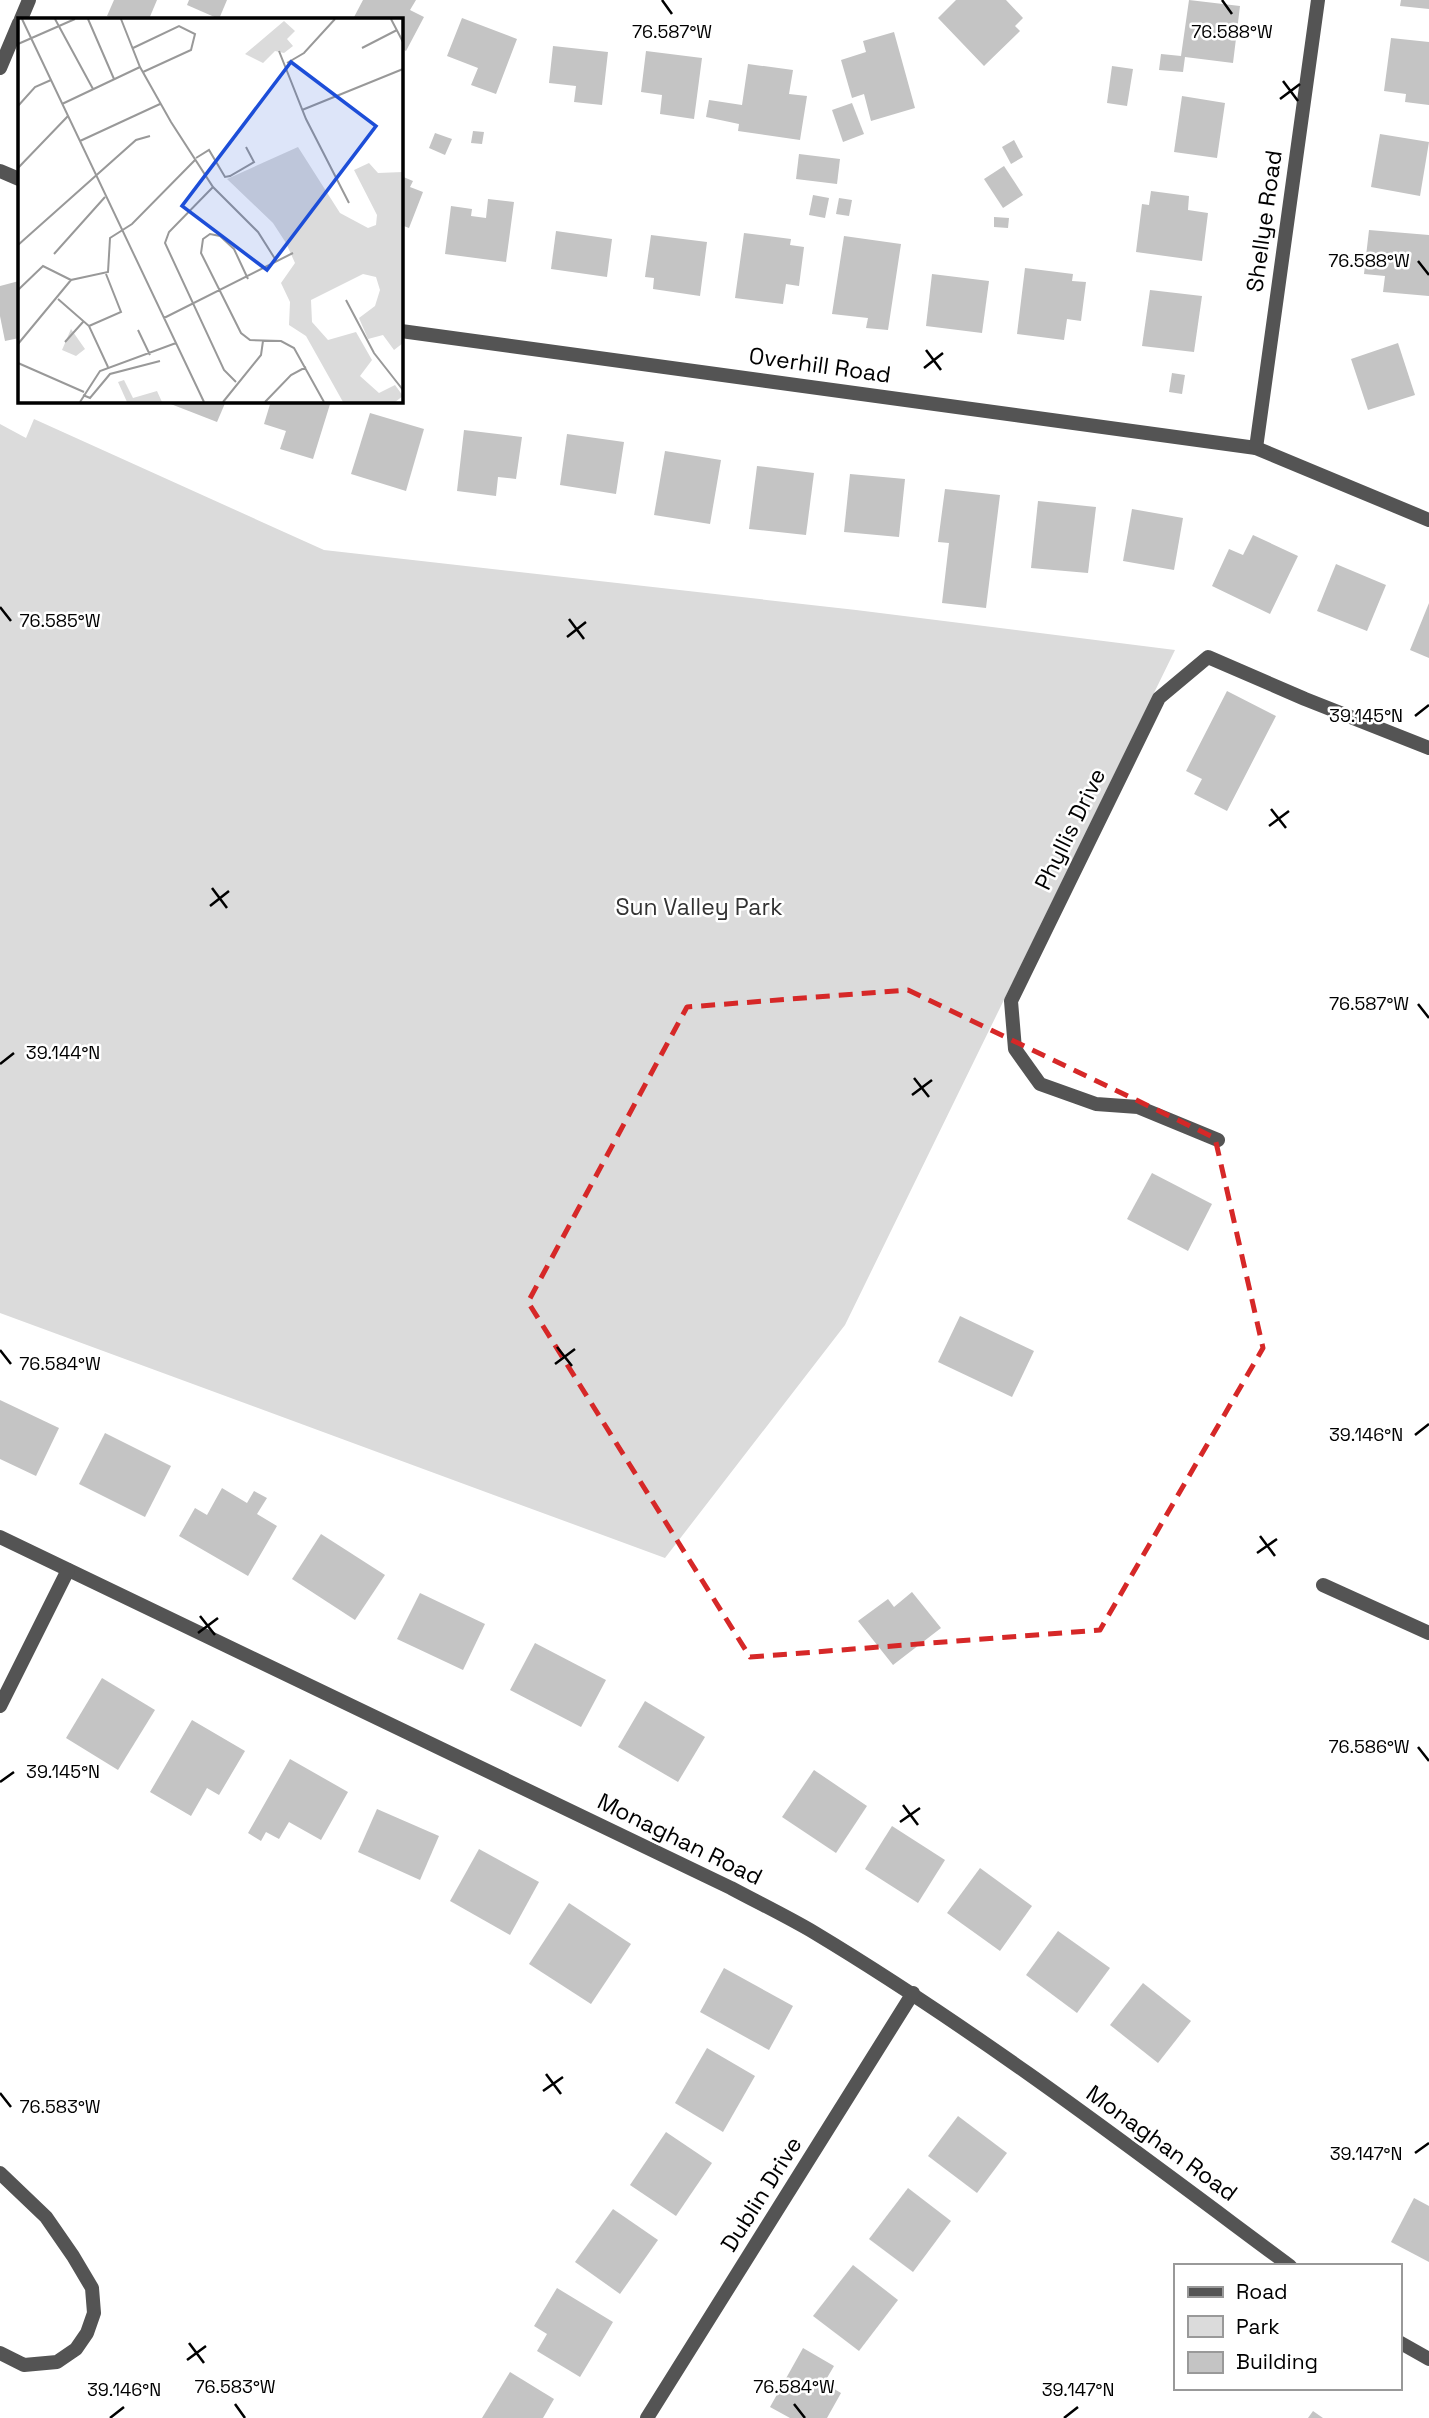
<svg xmlns="http://www.w3.org/2000/svg" width="1429" height="2418" font-family="'Space Grotesk',sans-serif">
  <style>
    .green { fill: #dbdbdb }
    .building { fill: #c4c4c4 }
    .lines { fill: none; stroke-linecap: round; stroke-linejoin: round }
    .lane { stroke: #545454; stroke-width: 14 }
    .street { stroke: #545454; stroke-width: 14 }
    .marked { fill: none; stroke: #d62828; stroke-width: 5; stroke-dasharray: 14 9; stroke-linejoin: round }
    .ticks { fill: none; stroke: #000; stroke-width: 2.5 }
    .labels { text-anchor: middle; dominant-baseline: central; stroke-width: 5; stroke-linejoin: round; paint-order: stroke }
    .street-label { font-size: 23px; fill: #000; stroke: #fff }
    .park-label { font-size: 23px; fill: #323232; stroke: #fff }
    .inset-road { fill: none; stroke: #999; stroke-width: 2 }
    .view { fill: #1d4ed8; fill-opacity: 0.15; stroke: #1d4ed8; stroke-width: 3.5 }
    .inset-edge { fill: none; stroke: #000; stroke-width: 3.5 }
    .ticks-label { font-size: 18px; text-anchor: middle; fill: #000; stroke: #fff; stroke-width: 5; stroke-linejoin: round; paint-order: stroke }
  </style>
  <rect width="100%" height="100%" fill="#fff"/>
  <polygon class="green" points="34,419 324,550 856,610 1175,650 845,1325 665,1558 0,1313 0,424 26,438"/>
  <g class="building">
    <polygon points="114,0 157,0 149,19 114,19 107,16"/>
    <polygon points="189,0 227,0 219,19 187,5"/>
    <polygon points="363,0 416,0 410,10 424,17 406,51 401,48 401,19 353,19"/>
    <polygon points="956,0 1006,0 1023,18 1015,26 1020,31 984,66 938,18"/>
    <polygon points="1189,0 1240,6 1233,63 1185,57 1183,72 1159,70 1161,54 1181,56"/>
    <polygon points="1401,0 1429,0 1429,9 1400,6"/>
    <polygon points="462,18 517,39 496,94 471,85 478,68 447,56"/>
    <polygon points="894,32 915,108 871,121 864,94 852,98 841,60 866,52 863,41"/>
    <polygon points="1391,38 1429,42 1429,105 1405,102 1406,94 1384,91"/>
    <polygon points="553,46 608,52 602,105 574,102 576,86 549,83"/>
    <polygon points="646,51 702,58 694,119 660,114 662,95 641,92"/>
    <polygon points="748,64 793,70 789,94 807,96 800,140 738,131 739,124 706,117 709,100 742,105"/>
    <polygon points="1112,66 1133,69 1127,106 1107,103"/>
    <polygon points="1182,96 1225,103 1217,158 1174,152"/>
    <polygon points="852,103 864,134 843,142 832,110"/>
    <polygon points="473,131 484,132 482,144 471,143"/>
    <polygon points="435,133 452,139 445,155 429,148"/>
    <polygon points="1380,134 1429,142 1420,196 1371,187"/>
    <polygon points="1014,140 1023,157 1011,164 1002,147"/>
    <polygon points="799,154 840,159 837,184 796,179"/>
    <polygon points="1004,166 1023,195 1003,208 984,179"/>
    <polygon points="401,176 413,181 410,187 423,192 409,228 401,225"/>
    <polygon points="1151,191 1189,196 1188,210 1208,213 1202,261 1136,252 1142,204 1149,205"/>
    <polygon points="813,195 829,198 825,218 809,215"/>
    <polygon points="839,198 852,200 849,216 836,214"/>
    <polygon points="488,199 514,202 506,262 445,254 451,206 472,209 471,216 486,218"/>
    <polygon points="994,217 1009,218 1008,228 994,227"/>
    <polygon points="1369,230 1429,235 1429,296 1383,292 1385,276 1364,274"/>
    <polygon points="556,231 612,239 607,277 551,269"/>
    <polygon points="744,233 791,239 790,245 804,247 799,286 786,284 783,304 735,298"/>
    <polygon points="651,235 707,242 700,296 653,289 654,278 645,277"/>
    <polygon points="844,236 901,244 888,330 866,328 868,318 832,314"/>
    <polygon points="1025,268 1073,274 1072,281 1086,282 1081,321 1067,319 1064,340 1017,334"/>
    <polygon points="932,274 989,281 982,333 926,326"/>
    <polygon points="19,281 19,338 5,341 0,316 0,286"/>
    <polygon points="1150,290 1202,296 1194,352 1142,346"/>
    <polygon points="1398,343 1415,395 1368,410 1351,359"/>
    <polygon points="1172,373 1185,375 1182,394 1169,392"/>
    <polygon points="163,401 226,401 217,422"/>
    <polygon points="271,401 331,401 313,459 280,449 286,431 264,424"/>
    <polygon points="370,413 424,429 406,491 351,474"/>
    <polygon points="464,430 522,437 516,479 498,477 496,496 457,491"/>
    <polygon points="567,434 624,442 616,494 560,485"/>
    <polygon points="665,451 721,460 710,524 654,515"/>
    <polygon points="757,466 814,473 806,535 749,529"/>
    <polygon points="850,474 905,479 899,537 844,532"/>
    <polygon points="945,489 1000,495 986,608 942,603 949,543 938,542"/>
    <polygon points="1038,501 1096,507 1088,573 1031,568"/>
    <polygon points="1132,509 1183,518 1174,570 1123,561"/>
    <polygon points="1253,535 1298,556 1270,614 1212,586 1229,549 1243,555"/>
    <polygon points="1336,564 1386,585 1367,631 1317,611"/>
    <polygon points="1429,603 1429,658 1410,650"/>
    <polygon points="1227,691 1276,716 1227,811 1194,794 1202,779 1186,771"/>
    <polygon points="1152,1173 1212,1204 1188,1251 1127,1219"/>
    <polygon points="960,1316 1034,1351 1012,1397 938,1362"/>
    <polygon points="0,1400 59,1428 36,1476 0,1459"/>
    <polygon points="105,1433 171,1466 145,1517 79,1484"/>
    <polygon points="222,1488 247,1503 254,1491 267,1498 257,1514 277,1526 248,1576 179,1536 195,1508 207,1515"/>
    <polygon points="321,1534 385,1575 355,1620 292,1579"/>
    <polygon points="912,1592 941,1628 893,1665 858,1621 888,1599 894,1607"/>
    <polygon points="420,1593 485,1624 463,1670 397,1639"/>
    <polygon points="535,1643 606,1680 581,1727 510,1690"/>
    <polygon points="102,1678 155,1710 118,1770 66,1738"/>
    <polygon points="645,1701 705,1737 678,1782 618,1747"/>
    <polygon points="192,1720 245,1751 219,1795 207,1788 191,1816 150,1792"/>
    <polygon points="290,1759 348,1792 321,1840 289,1822 279,1839 266,1832 261,1841 248,1833"/>
    <polygon points="814,1770 867,1806 836,1853 782,1817"/>
    <polygon points="377,1809 439,1836 420,1880 358,1852"/>
    <polygon points="892,1826 945,1860 918,1903 865,1869"/>
    <polygon points="479,1849 539,1882 510,1935 450,1901"/>
    <polygon points="980,1868 1032,1906 1000,1951 947,1913"/>
    <polygon points="569,1903 631,1944 591,2004 529,1964"/>
    <polygon points="1058,1931 1110,1968 1077,2013 1026,1975"/>
    <polygon points="724,1968 793,2006 769,2050 700,2012"/>
    <polygon points="1143,1983 1191,2021 1158,2063 1110,2025"/>
    <polygon points="707,2048 755,2076 723,2132 675,2103"/>
    <polygon points="958,2116 1007,2153 977,2193 928,2156"/>
    <polygon points="666,2132 712,2163 676,2216 630,2185"/>
    <polygon points="908,2188 951,2221 913,2272 869,2239"/>
    <polygon points="1414,2198 1429,2206 1429,2262 1391,2242"/>
    <polygon points="613,2209 658,2240 620,2294 575,2262"/>
    <polygon points="853,2265 898,2300 859,2351 813,2316"/>
    <polygon points="557,2288 613,2322 580,2377 537,2351 547,2334 534,2326"/>
    <polygon points="803,2348 834,2366 824,2383 841,2393 827,2418 790,2418 770,2407"/>
    <polygon points="510,2372 554,2399 543,2418 482,2418"/>
    <polygon points="1313,2411 1323,2418 1308,2418"/>
  </g>
  <g class="lines">
    <g class="lane">
      <polyline points="1323,1585 1429,1633"/>
      <polyline points="0,2173 46,2217 73,2256 92,2288 94,2313 87,2333 76,2349 57,2362 24,2365 0,2353"/>
    </g>
    <g class="street">
      <polyline points="21,19 29,0"/>
      <polyline points="0,68 19,23"/>
      <polyline points="0,171 19,179"/>
      <polyline points="401,331 1256,448 1429,520"/>
      <polyline points="1256,448 1318,0"/>
      <polyline points="1218,1140 1138,1107 1096,1104 1040,1084 1015,1049 1011,1001 1159,698 1208,657 1305,699 1429,748"/>
      <path d="M0,1537l731,351c28,15 57,29 84,45 166,100 320,218 475,333"/>
      <polyline points="0,1706 68,1570"/>
      <polyline points="1399,2342 1429,2359"/>
      <polyline points="647,2418 913,1993"/>
    </g>
  </g>
  <path class="marked" d="M908,990l307,148 48,210 -163,282 -350,27 -222,-355 159,-295z"/>
  <path class="ticks" d="M662,0l10,14M1222,0l10,14M1283,81l15,20M1280,99l20,-15M1418,261l11,14M926,350l15,20M924,368l19,-15M0,607l11,14M569,619l15,20M567,637l19,-15M1415,716l14,-11M1271,809l15,19M1269,826l20,-15M212,888l15,20M210,906l19,-15M1418,1004l11,14M0,1064l14,-11M914,1078l15,19M912,1095l20,-15M557,1347l15,19M0,1350l11,14M555,1364l20,-15M1415,1435l14,-11M1260,1536l15,20M1257,1553l20,-14M200,1616l15,19M198,1633l20,-15M1418,1747l11,14M0,1782l14,-10M903,1805l15,20M900,1822l20,-14M546,2074l15,20M543,2091l20,-14M0,2093l11,14M1415,2153l14,-10M189,2343l15,20M187,2360l19,-14M235,2404l10,14M794,2404l11,14M110,2418l14,-11M1064,2418l14,-11"/>
  <g class="labels">
    <g class="street-label">
      <text transform="translate(1264 221) rotate(-82)">Shellye Road</text>
      <text transform="translate(820 365) rotate(8)">Overhill Road</text>
      <text transform="translate(1070 829) rotate(-64)">Phyllis Drive</text>
      <text transform="translate(680 1839) rotate(26)">Monaghan Road</text>
      <text transform="translate(1162 2143) rotate(36)">Monaghan Road</text>
      <text transform="translate(761 2194) rotate(-58)">Dublin Drive</text>
    </g>
    <g class="park-label">
      <text x="699" y="907">Sun Valley Park</text>
    </g>
  </g>
  <g transform="translate(18 18)">
    <rect width="385" height="385" fill="#fff"/>
    <path d="M266,3l11,10 -8,8 6,7 -9,7 -9,-2 -12,12 -18,-9zM280,129l42,66 28,15 8,-3 1,-10 -23,-45 15,-7 9,10 25,-1v171l-9,7 -11,-15 -15,4 -9,-21 16,-12 5,-16 -4,-13 -13,-3 -52,26 1,22 16,18 28,-8 16,28 -12,16 19,17 16,-8 8,11 -8,6h-52l-37,-66 -17,-11 1,-23 -9,-19 14,-20 -9,-20 -13,-20 -46,-44zM53,311l14,20 -9,7 -14,-6zM106,362l9,18 24,-7 5,11h-35l-9,-20z" fill="#dbdbdb"/>
    <path class="inset-road" d="M4,1l182,383M37,1l38,70M70,1l26,60M103,1l19,48 31,55 42,65 45,45 19,30M373,1l12,23M0,26l57,-25M115,30l46,-22 16,8 -4,16 -48,22M344,30l35,-18M261,33l27,68 43,84M269,45l17,-10 31,-34M44,86l78,-37M0,88l17,-19 16,-7M284,92l101,-41M62,123l80,-37M178,140l13,-8 16,27 5,-1 24,-14 -8,-15M0,150l50,-52M195,169l-44,45 -4,11 59,127 12,12M0,227l118,-105 14,-4M36,236l51,-57M230,261l-14,-30 -14,-13 -10,-2 -7,5 -2,14 40,80 9,7 31,1 13,7 30,54M0,272l25,-24 28,14M40,281l31,27 19,41M328,282l28,53 29,37M146,300l129,-65M71,308l32,-14 -15,-38M120,312l12,25M47,324l18,-20M0,326l53,-64 37,-8 2,-34 22,-14 64,-65M0,345l66,29M65,377l7,3 20,-24 50,-13M62,384l20,-31 76,-28M205,384l38,-47 2,-14M247,384l26,-27 15,-8"/>
    <path class="view" d="M273,44l85,64 -109,144 -85,-64z"/>
    <rect width="385" height="385" class="inset-edge"/>
  </g>
  <g class="ticks-label">
    <text x="672" y="38">76.587°W</text>
    <text x="1232" y="38">76.588°W</text>
    <text x="1369" y="267">76.588°W</text>
    <text x="60" y="627">76.585°W</text>
    <text x="1366" y="722">39.145°N</text>
    <text x="1369" y="1010">76.587°W</text>
    <text x="63" y="1059">39.144°N</text>
    <text x="60" y="1370">76.584°W</text>
    <text x="1366" y="1441">39.146°N</text>
    <text x="1369" y="1753">76.586°W</text>
    <text x="63" y="1778">39.145°N</text>
    <text x="60" y="2113">76.583°W</text>
    <text x="1366" y="2160">39.147°N</text>
    <text x="235" y="2393">76.583°W</text>
    <text x="794" y="2393">76.584°W</text>
    <text x="124" y="2396">39.146°N</text>
    <text x="1078" y="2396">39.147°N</text>
  </g>
  <rect x="1174" y="2264" width="228" height="126" fill="#ffffff" stroke="#999999" stroke-width="2"/>
  <rect x="1188" y="2287" width="35" height="10" fill="#545454" stroke="#999999" stroke-width="2"/>
  <text x="1236" y="2299" font-size="21" fill="#000000">Road</text>
  <rect x="1188" y="2316" width="35" height="21" fill="#dbdbdb" stroke="#999999" stroke-width="2"/>
  <text x="1236" y="2334" font-size="21" fill="#000000">Park</text>
  <rect x="1188" y="2352" width="35" height="21" fill="#c4c4c4" stroke="#999999" stroke-width="2"/>
  <text x="1236" y="2369" font-size="21" fill="#000000">Building</text>
</svg>
